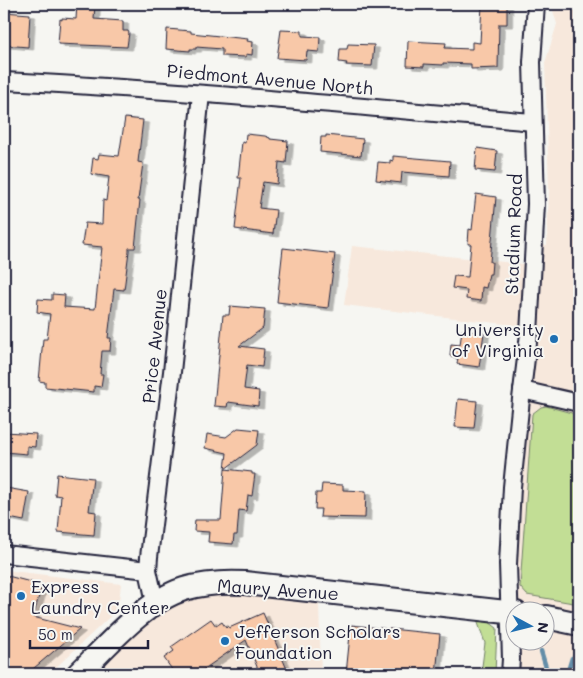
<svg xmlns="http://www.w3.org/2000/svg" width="583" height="678" font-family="Mali,sans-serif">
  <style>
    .built { fill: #f7e8dc; fill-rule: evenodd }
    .green { fill: #c2de95; stroke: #728068 }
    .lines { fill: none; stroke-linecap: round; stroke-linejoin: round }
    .stream { stroke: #638da8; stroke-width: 4.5 }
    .building { fill: #f8c8a8; stroke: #22223b; filter: url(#shadow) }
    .street-casing { stroke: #22223b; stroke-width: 20 }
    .secondary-casing { stroke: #22223b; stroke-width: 26 }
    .street { stroke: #f6f6f2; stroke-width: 16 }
    .secondary { stroke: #f6f6f2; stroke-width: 22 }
    .poi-dot { fill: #1f6fb2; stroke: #f6f6f2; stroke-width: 2 }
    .labels { text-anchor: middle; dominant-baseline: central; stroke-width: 4; stroke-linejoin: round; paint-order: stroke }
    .street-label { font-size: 18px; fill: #22223b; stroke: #f6f6f2 }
    .poi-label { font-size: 18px; fill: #22223b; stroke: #f6f6f2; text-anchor: start }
  </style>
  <defs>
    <filter id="shadow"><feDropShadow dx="5.5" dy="3" stdDeviation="0" flood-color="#0004"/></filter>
  </defs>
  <rect width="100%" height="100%" fill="#f6f6f2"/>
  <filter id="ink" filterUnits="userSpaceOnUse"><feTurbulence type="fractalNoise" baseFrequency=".02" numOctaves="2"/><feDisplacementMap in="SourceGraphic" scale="10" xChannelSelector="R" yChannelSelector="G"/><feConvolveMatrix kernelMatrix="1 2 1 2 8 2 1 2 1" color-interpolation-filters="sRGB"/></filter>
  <g filter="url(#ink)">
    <g class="built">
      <path d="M551,4h28v670h-69v-62l20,-285 -186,-22 8,-59 181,19 1,-21 13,1 2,-54 -4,-128 12,-39zM516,610h30v30h-30z"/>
      <polygon points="4,570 121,584 118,609 49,674 4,674"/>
      <polygon points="217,590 319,603 321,674 97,674 160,607"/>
    </g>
    <g class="green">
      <polygon points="546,406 579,415 579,604 527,595 520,587 532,414 541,407"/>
      <polygon points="477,620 489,622 497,628 495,674 481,674 485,643"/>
    </g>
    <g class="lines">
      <g class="stream">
        <polyline points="541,651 548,674"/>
        <polyline points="567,674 572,658"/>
      </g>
    </g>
    <g class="building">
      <polygon points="77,4 95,4 94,19 123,21 123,31 128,31 129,33 127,47 58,44 60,19 62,20 62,18 76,19"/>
      <polygon points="482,4 507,4 507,24 499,24 498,68 471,69 471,64 443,63 443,65 424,64 424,67 407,66 408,41 446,43 445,48 472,49 472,42 480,43"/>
      <polygon points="4,12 30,14 28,47 4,45"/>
      <polygon points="167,29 191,31 191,33 248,39 247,41 253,42 252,55 246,54 246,57 222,56 222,49 196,47 196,49 190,49 190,51 166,49"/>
      <polygon points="281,30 302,31 302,36 320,37 319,52 307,51 306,60 277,58"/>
      <polygon points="348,44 374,45 372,66 346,65 347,63 339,62 340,49 347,49"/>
      <polygon points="125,118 143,120 138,162 143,163 138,200 140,200 135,248 129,248 129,251 124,290 114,289 108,338 111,338 110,351 102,351 100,374 103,374 101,387 94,386 94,392 45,387 45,382 39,381 43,339 47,339 50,314 37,312 38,299 52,300 52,294 65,295 64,307 95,309 102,247 82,245 85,223 102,224 103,200 106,201 109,177 91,174 93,158 98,159 99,154 119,156"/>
      <polygon points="246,134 265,136 270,138 270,139 288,141 286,163 279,162 277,184 263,182 259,208 276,210 273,234 235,229 241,178 238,178 242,142 245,143"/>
      <polygon points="326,135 363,139 361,156 320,152 321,137 326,137"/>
      <polygon points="477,148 497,151 495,172 475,170"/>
      <polygon points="393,156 450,161 449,176 402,172 401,183 376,180 378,162 390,163 390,160 393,161"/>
      <polygon points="476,194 496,197 490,262 492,262 491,274 489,274 486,288 482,287 481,301 466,299 467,290 452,288 454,276 468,277 471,244 468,244 469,229 472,230"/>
      <polygon points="283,248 335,254 328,308 277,302"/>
      <polygon points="230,306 265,309 263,328 239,346 264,349 262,367 247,365 244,389 259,391 258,406 228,402 227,407 214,406 223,315 229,315"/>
      <polygon points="462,330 484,333 479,367 457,364 458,358 450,356 451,344 460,345"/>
      <polygon points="458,399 477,401 474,428 455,427"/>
      <polygon points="238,428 259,430 257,445 225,469 227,453 205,448 207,434 226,437"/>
      <polygon points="5,432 36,434 35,447 27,446 27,454 4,452"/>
      <polygon points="225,469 252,472 252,474 255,474 252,496 248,495 246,511 239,510 237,535 234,535 233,544 208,542 209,532 194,531 195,520 221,520"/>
      <polygon points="57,474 93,478 89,511 96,512 94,535 58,532 61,496 55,495"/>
      <polygon points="322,484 343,485 343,490 366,491 365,518 320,517 321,509 315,509 316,493 321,493"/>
      <polygon points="6,488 29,492 24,521 4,517"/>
      <polygon points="4,575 42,585 33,617 80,629 27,674 21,672 20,674 4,674"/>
      <polygon points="263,613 289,674 260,674 246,640 197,674 175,674 164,658 174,651 171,647 211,619 216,626 222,622 226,628 228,626 229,628"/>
      <polygon points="351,625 440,634 436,674 346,674"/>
    </g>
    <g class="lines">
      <g class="street-casing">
        <g id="street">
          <path d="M4,81c176,9 353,25 529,41"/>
          <polyline points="522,390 579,403"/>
          <polyline points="4,554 148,570"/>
          <polyline points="155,602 148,570 149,557 172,372 201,94"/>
          <polyline points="510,674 511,659 508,564 512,487 521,399 529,334 536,204 532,62 536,4"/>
        </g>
      </g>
      <g class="secondary-casing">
        <g id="secondary">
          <polyline points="546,617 579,624"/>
          <path d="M78,674c29,-28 67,-73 106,-85 20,-6 41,-7 61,-6l271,30"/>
        </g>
      </g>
      <use href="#street" class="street"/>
      <use href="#secondary" class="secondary"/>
    </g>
  </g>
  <g class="poi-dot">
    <circle cx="554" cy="339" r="5"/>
    <circle cx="21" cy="596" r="5"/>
    <circle cx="225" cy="641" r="5"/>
  </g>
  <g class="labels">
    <g class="street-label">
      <text transform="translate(270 79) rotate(5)">Piedmont Avenue North</text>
      <text transform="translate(513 234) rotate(-88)">Stadium Road</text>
      <text transform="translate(154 346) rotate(-84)">Price Avenue</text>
      <text transform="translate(278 589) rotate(4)">Maury Avenue</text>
    </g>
    <g class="poi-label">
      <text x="544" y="329" text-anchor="end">University<tspan x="544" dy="21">of Virginia</tspan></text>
      <text x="31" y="586">Express<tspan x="31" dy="21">Laundry Center</tspan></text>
      <text x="235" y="631">Jefferson Scholars<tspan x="235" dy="21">Foundation</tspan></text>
    </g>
  </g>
  <rect width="583" height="678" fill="none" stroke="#f6f6f2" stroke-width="20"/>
  <rect x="10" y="10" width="563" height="658" fill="none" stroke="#22223b" stroke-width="2" filter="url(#ink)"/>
  <g transform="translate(530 626) rotate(97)"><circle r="24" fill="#f6f6f2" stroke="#a1a1a9"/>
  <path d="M0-4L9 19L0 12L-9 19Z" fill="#1f6fb2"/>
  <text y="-8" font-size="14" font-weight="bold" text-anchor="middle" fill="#22223b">N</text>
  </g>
  <path d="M30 640v8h118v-8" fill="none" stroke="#22223b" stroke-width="2.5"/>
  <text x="38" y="640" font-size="15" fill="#22223b" stroke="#f6f6f2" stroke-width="4" paint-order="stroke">50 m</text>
</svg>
